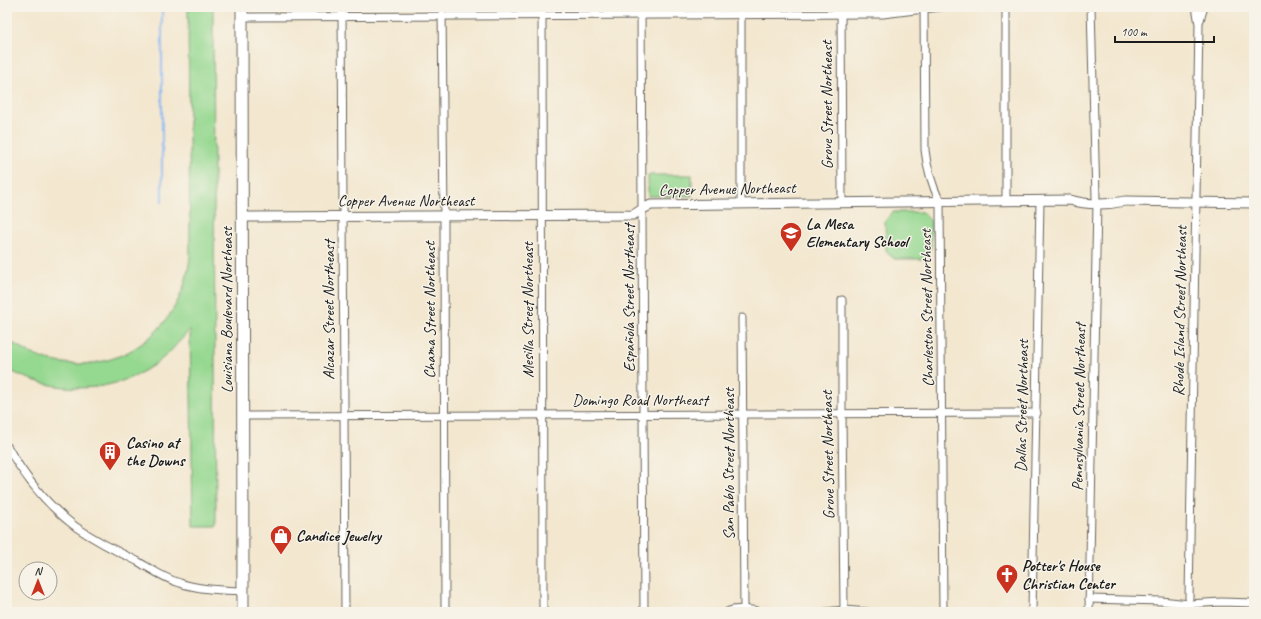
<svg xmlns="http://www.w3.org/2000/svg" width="1261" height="619" font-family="Caveat,sans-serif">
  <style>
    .green { fill: #95d890; stroke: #587a56 }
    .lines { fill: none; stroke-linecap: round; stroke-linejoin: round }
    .stream { stroke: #85b7f2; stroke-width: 2 }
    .minor-casing { stroke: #67635b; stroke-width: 9 }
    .tertiary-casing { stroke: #67635b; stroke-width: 11 }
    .secondary-casing { stroke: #67635b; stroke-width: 13 }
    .minor { stroke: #fff; stroke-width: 7 }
    .tertiary { stroke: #fff; stroke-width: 9 }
    .secondary { stroke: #fff; stroke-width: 11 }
    .labels { text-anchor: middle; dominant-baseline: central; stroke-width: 3; stroke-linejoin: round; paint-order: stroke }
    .street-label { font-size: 16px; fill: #1c1c1c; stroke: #f7f3e8 }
    .poi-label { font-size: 16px; font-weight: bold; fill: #1c1c1c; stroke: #f7f3e8; text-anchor: start }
  </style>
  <rect width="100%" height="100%" fill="#f7f3e8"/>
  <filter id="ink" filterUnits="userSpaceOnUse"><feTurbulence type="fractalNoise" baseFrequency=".025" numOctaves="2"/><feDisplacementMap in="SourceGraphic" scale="8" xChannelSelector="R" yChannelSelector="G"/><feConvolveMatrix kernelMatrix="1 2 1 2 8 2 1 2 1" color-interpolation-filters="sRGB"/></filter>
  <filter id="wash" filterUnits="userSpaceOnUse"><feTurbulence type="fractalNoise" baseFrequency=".012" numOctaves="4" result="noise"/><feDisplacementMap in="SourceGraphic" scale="16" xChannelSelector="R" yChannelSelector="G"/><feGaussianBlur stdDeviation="0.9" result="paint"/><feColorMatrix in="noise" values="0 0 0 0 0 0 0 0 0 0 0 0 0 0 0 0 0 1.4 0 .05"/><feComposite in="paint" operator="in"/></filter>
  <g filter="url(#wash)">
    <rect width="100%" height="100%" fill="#f3e7cf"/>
    <g class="green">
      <path d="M188,7h25l3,519h-23l-3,-196c-11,11 -21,25 -35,34 -45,32 -101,30 -148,5v-30c13,9 26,17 41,21 72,19 136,-32 142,-104z"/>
      <rect x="648" y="175" width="44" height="21"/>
      <polygon points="893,212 922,212 931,221 931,250 922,259 894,259 886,250 885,221"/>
    </g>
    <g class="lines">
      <polyline class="stream" points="162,7 162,202"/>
    </g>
  </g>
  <g filter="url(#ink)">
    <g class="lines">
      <g class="minor-casing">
        <g id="minor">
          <polyline points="342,7 345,612"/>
          <polyline points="442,7 444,222 445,612"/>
          <polyline points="542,7 543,612"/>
          <polyline points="641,7 644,612"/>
          <polyline points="741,7 741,204"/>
          <polyline points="841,7 842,203"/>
          <path d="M924,7l1,143c2,19 7,35 15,52l3,410"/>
          <polyline points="1006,7 1006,200"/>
          <polyline points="1091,7 1096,198"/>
          <polyline points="242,17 883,14 940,7"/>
          <polyline points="1200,20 1204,7"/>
          <polyline points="842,300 842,413 844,610"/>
          <polyline points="742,318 744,610"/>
          <polyline points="243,416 1037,413"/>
          <path d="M7,446c17,30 41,60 69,81 19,13 40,24 61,34 14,8 28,18 43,22 20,7 43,7 63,8"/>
          <polyline points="1189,598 1199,24 1196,7"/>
          <polyline points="1089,599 1161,601 1189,604 1221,602 1254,603"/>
          <path d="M727,612c8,-4 25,-3 34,0"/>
          <polyline points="826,612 844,610 868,612"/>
          <polyline points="1032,612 1040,201"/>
          <polyline points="1089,612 1097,203"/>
        </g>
      </g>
      <g class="tertiary-casing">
        <path id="tertiary" d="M242,217l391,-2c7,-4 10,-7 18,-10 140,-2 280,-4 419,-5 17,5 38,5 55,1l129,2"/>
      </g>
      <g class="secondary-casing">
        <polyline id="secondary" points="242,7 243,612"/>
      </g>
      <use href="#minor" class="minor"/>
      <use href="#tertiary" class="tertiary"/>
      <use href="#secondary" class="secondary"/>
    </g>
  </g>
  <defs>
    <g id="school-pin" transform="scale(1.15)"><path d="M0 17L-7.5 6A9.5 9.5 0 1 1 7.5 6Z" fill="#c8321e" stroke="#f7f3e8"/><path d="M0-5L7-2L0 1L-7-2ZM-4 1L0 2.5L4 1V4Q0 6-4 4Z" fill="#fff"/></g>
    <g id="building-pin" transform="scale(1.15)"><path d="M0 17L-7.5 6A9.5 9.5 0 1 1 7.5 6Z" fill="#c8321e" stroke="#f7f3e8"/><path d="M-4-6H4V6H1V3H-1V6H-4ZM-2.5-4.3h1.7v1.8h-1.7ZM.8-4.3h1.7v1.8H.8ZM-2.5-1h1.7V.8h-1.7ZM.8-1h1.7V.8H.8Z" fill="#fff"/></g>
    <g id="shop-pin" transform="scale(1.15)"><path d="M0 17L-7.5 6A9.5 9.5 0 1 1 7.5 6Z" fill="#c8321e" stroke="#f7f3e8"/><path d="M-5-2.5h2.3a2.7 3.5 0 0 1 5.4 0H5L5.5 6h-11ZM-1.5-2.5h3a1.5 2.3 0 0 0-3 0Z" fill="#fff"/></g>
    <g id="church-pin" transform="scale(1.15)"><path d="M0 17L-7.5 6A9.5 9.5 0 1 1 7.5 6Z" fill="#c8321e" stroke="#f7f3e8"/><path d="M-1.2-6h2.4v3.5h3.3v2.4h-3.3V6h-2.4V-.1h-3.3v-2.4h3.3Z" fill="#fff"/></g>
  </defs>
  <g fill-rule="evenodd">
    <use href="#school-pin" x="791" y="233"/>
    <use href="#building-pin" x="110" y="452"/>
    <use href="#shop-pin" x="281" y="536"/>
    <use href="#church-pin" x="1007" y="575"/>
  </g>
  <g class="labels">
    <g class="street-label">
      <text transform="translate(827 105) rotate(-90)">Grove Street Northeast</text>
      <text transform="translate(727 189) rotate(-1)">Copper Avenue Northeast</text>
      <text x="406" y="201">Copper Avenue Northeast</text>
      <text transform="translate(629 298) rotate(-90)">Española Street Northeast</text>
      <text transform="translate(927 308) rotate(-91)">Charleston Street Northeast</text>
      <text transform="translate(227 310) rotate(-90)">Louisiana Boulevard Northeast</text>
      <text transform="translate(329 310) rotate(-90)">Alcazar Street Northeast</text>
      <text transform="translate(430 310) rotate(-90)">Chama Street Northeast</text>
      <text transform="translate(528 310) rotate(-90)">Mesilla Street Northeast</text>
      <text transform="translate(1180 311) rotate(-89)">Rhode Island Street Northeast</text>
      <text x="640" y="400">Domingo Road Northeast</text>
      <text transform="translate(1022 406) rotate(-89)">Dallas Street Northeast</text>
      <text transform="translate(1079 407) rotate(-89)">Pennsylvania Street Northeast</text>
      <text transform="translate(828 455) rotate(-91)">Grove Street Northeast</text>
      <text transform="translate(729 464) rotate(-90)">San Pablo Street Northeast</text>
    </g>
    <g class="poi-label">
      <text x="806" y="224">La Mesa<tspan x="806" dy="18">Elementary School</tspan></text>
      <text x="126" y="443">Casino at<tspan x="126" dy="18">the Downs</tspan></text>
      <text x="296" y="536">Candice Jewelry</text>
      <text x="1022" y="566">Potter's House<tspan x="1022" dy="18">Christian Center</tspan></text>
    </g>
  </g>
  <rect width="1261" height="619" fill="none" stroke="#f7f3e8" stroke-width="24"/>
  <g transform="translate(38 581)"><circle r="19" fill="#f7f3e8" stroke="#9f9d96"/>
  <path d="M0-3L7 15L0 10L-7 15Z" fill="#c8321e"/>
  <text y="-6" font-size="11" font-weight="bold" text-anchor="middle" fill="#1c1c1c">N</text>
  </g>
  <path d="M1115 36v6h99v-6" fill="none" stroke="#1c1c1c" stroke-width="2"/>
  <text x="1121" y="36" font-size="12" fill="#1c1c1c" stroke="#f7f3e8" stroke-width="3" paint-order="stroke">100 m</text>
</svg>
